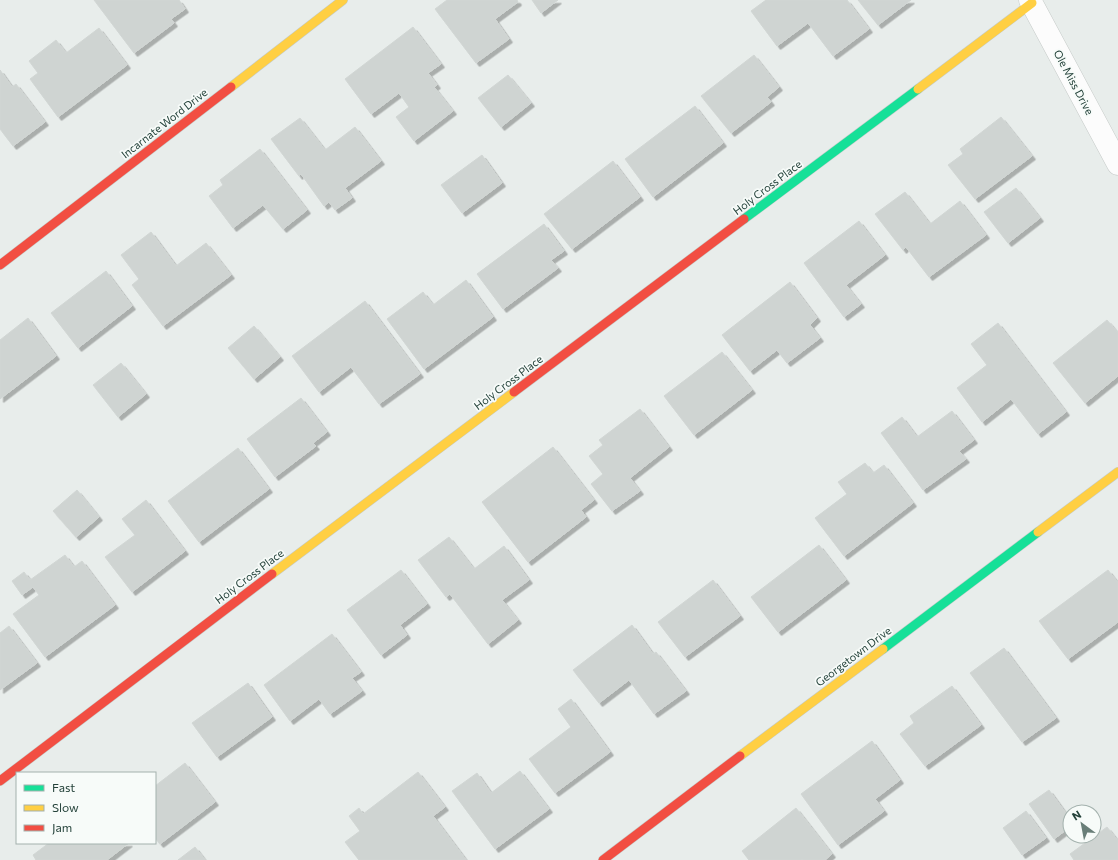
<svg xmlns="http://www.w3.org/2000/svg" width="1118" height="860" font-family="Commissioner,sans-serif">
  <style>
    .building { fill: #cfd4d2; stroke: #d1d6d4; filter: url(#shadow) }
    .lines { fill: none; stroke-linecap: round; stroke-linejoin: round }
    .street-casing { stroke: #c5cac8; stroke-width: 23 }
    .fast-casing { stroke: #c3cbc8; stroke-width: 10 }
    .slow-casing { stroke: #c3cbc8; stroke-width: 10 }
    .jam-casing { stroke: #c3cbc8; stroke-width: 10 }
    .street { stroke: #fcfcfc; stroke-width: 22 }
    .fast { stroke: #16e098; stroke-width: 9 }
    .slow { stroke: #ffcf43; stroke-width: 9 }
    .jam { stroke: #f24e42; stroke-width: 9 }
    .labels { text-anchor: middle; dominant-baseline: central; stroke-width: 3.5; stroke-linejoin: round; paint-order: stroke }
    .street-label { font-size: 11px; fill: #24423a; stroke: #f7fbf9 }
  </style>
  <defs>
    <filter id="shadow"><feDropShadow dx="3.5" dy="3.5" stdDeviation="0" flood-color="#0004"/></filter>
  </defs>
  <rect width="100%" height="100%" fill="#e8edeb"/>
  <g class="building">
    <polygon points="94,0 179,0 185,9 171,19 174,23 134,53"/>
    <polygon points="447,0 517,0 518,2 495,19 509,39 476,63 435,9"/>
    <polygon points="532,0 558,0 541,13"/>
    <polygon points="766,0 847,0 869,29 833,56 808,23 777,46 751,11"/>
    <polygon points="858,0 911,0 878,25"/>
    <polygon points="413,27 441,64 428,73 437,85 434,87 453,111 414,141 396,117 409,107 399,93 371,114 345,79"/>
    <polygon points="99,28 127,65 58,117 30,79 38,73 29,61 56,40 66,53"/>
    <polygon points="754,55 779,87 767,97 771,102 731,133 701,96"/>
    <polygon points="0,70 12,87 16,84 45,122 13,146 0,129"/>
    <polygon points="508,75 531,103 501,127 478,98"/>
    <polygon points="695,106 723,143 653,197 625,159"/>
    <polygon points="1001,117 1032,156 975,199 948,165 963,154 960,149"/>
    <polygon points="300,118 325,150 355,127 381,161 345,188 352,198 335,210 329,202 324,206 301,174 299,176 271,139"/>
    <polygon points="260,149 307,210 283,229 263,205 233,228 209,196 223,185 220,180"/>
    <polygon points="482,155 502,183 462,213 441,185"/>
    <polygon points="613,161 640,197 572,249 544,214"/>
    <polygon points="1016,188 1040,218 1008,243 984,212"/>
    <polygon points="905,192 930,224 960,201 986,235 929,277 906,247 903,250 875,214"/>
    <polygon points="859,221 885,255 846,285 861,304 844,317 804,263"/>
    <polygon points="544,224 564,251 551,260 558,268 503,309 477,274"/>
    <polygon points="151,232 176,266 206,243 231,275 163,326 132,285 139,279 121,255"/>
    <polygon points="106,271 132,306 78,348 51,313"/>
    <polygon points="466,280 493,317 424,369 387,319 423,292 433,305"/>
    <polygon points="790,282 817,318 810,325 820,338 787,363 777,350 750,371 722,335"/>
    <polygon points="365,301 420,374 379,404 351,367 319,392 292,356"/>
    <polygon points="28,318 56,356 0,399 0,340"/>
    <polygon points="1107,320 1118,333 1118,376 1085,403 1053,363"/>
    <polygon points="998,323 1066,412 1038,434 1011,399 982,422 957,388 987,365 971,344"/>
    <polygon points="254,326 280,357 254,379 228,348"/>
    <polygon points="722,352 752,390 694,435 664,396"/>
    <polygon points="121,363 146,394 118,417 93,385"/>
    <polygon points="301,398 327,432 313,443 316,446 275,477 247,439"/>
    <polygon points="640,409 669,447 630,478 640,491 612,511 591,484 603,474 589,456 603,445 599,440"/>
    <polygon points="952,411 974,440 959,451 966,459 923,490 881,433 902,417 917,437"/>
    <polygon points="553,447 594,500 581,510 586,517 528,562 482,502"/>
    <polygon points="238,448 269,489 199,542 168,501"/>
    <polygon points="865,463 873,473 884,465 913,503 844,556 815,518 847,494 838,482"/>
    <polygon points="77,490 99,517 76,537 53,511"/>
    <polygon points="146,500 185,551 132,592 105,557 135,535 122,519"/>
    <polygon points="449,537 474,569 504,546 529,580 502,600 518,620 488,644 450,594 446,597 418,560"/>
    <polygon points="819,545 846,580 778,632 751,597"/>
    <polygon points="65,555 74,567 82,561 115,605 45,657 13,614 39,595 33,587 22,595 12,581 24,572 30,580"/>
    <polygon points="401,570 427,604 400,625 407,635 381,655 347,610"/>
    <polygon points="1108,570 1118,583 1118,622 1068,659 1039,621"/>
    <polygon points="713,580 740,616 685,657 658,622"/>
    <polygon points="632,625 653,654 656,652 686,691 654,714 629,680 599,703 573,670"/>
    <polygon points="9,626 37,663 0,690 0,633"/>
    <polygon points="332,634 361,672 352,678 362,691 330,714 319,699 290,721 264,685"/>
    <polygon points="1004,648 1056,718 1022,742 970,673"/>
    <polygon points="248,683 272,717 217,757 192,723"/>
    <polygon points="952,686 981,725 925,766 900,734 914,723 910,716"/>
    <polygon points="571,699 610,752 555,793 529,759 571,727 558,709"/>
    <polygon points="872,741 900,780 875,799 884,811 838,845 801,794"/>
    <polygon points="185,763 215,802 160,844 155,838 155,786"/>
    <polygon points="520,771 549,809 495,849 452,791 477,773 491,793"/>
    <polygon points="418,772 445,807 433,816 466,860 359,860 345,842 360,831 349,816 359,808 363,814"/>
    <polygon points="1049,790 1070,819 1070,827 1054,839 1029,804"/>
    <polygon points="796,808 832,854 825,860 803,860 802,859 801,860 749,860 742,851"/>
    <polygon points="1026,811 1046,838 1022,855 1003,828"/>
    <polygon points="1107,827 1118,841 1118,860 1074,860 1070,854"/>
    <polygon points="49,843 129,843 107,860 36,860 33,855"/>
    <polygon points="195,847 205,860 178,860"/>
  </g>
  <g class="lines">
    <g class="street-casing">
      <polyline id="street" points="1030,0 1118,164"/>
    </g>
    <g class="fast-casing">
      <g id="fast">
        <polyline points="744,219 918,89"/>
        <polyline points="883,649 1038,532"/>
      </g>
    </g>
    <g class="slow-casing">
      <g id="slow">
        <polyline points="231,87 343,0"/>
        <polyline points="918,89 1032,3"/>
        <polyline points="1038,532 1118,472"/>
        <polyline points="272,574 514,392"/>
        <polyline points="740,756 883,649"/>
      </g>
    </g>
    <g class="jam-casing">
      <g id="jam">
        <polyline points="0,265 231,87"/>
        <polyline points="514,392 744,219"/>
        <polyline points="0,781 272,574"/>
        <polyline points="603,860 740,756"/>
      </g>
    </g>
    <use href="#street" class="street"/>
    <use href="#fast" class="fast"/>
    <use href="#slow" class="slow"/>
    <use href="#jam" class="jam"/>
  </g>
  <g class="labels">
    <g class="street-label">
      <text transform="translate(1074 82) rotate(62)">Ole Miss Drive</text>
      <text transform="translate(164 123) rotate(-38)">Incarnate Word Drive</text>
      <text transform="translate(767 187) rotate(-37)">Holy Cross Place</text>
      <text transform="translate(508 382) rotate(-37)">Holy Cross Place</text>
      <text transform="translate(249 576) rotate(-37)">Holy Cross Place</text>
      <text transform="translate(853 656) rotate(-37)">Georgetown Drive</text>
    </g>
  </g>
  <rect x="16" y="772" width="140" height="72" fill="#f7fbf9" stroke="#a3b1ad"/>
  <rect x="24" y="785" width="20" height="6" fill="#16e098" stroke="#a3b1ad"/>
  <text x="52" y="792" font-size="12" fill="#24423a">Fast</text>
  <rect x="24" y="805" width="20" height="6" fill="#ffcf43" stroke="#a3b1ad"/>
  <text x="52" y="812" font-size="12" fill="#24423a">Slow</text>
  <rect x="24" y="825" width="20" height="6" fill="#f24e42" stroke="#a3b1ad"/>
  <text x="52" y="832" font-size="12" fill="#24423a">Jam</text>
  <g transform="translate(1082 824) rotate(328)"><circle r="19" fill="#f7fbf9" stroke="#a3b1ad"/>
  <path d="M0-3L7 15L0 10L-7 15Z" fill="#697e78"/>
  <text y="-6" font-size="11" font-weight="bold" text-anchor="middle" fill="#24423a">N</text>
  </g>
</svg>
